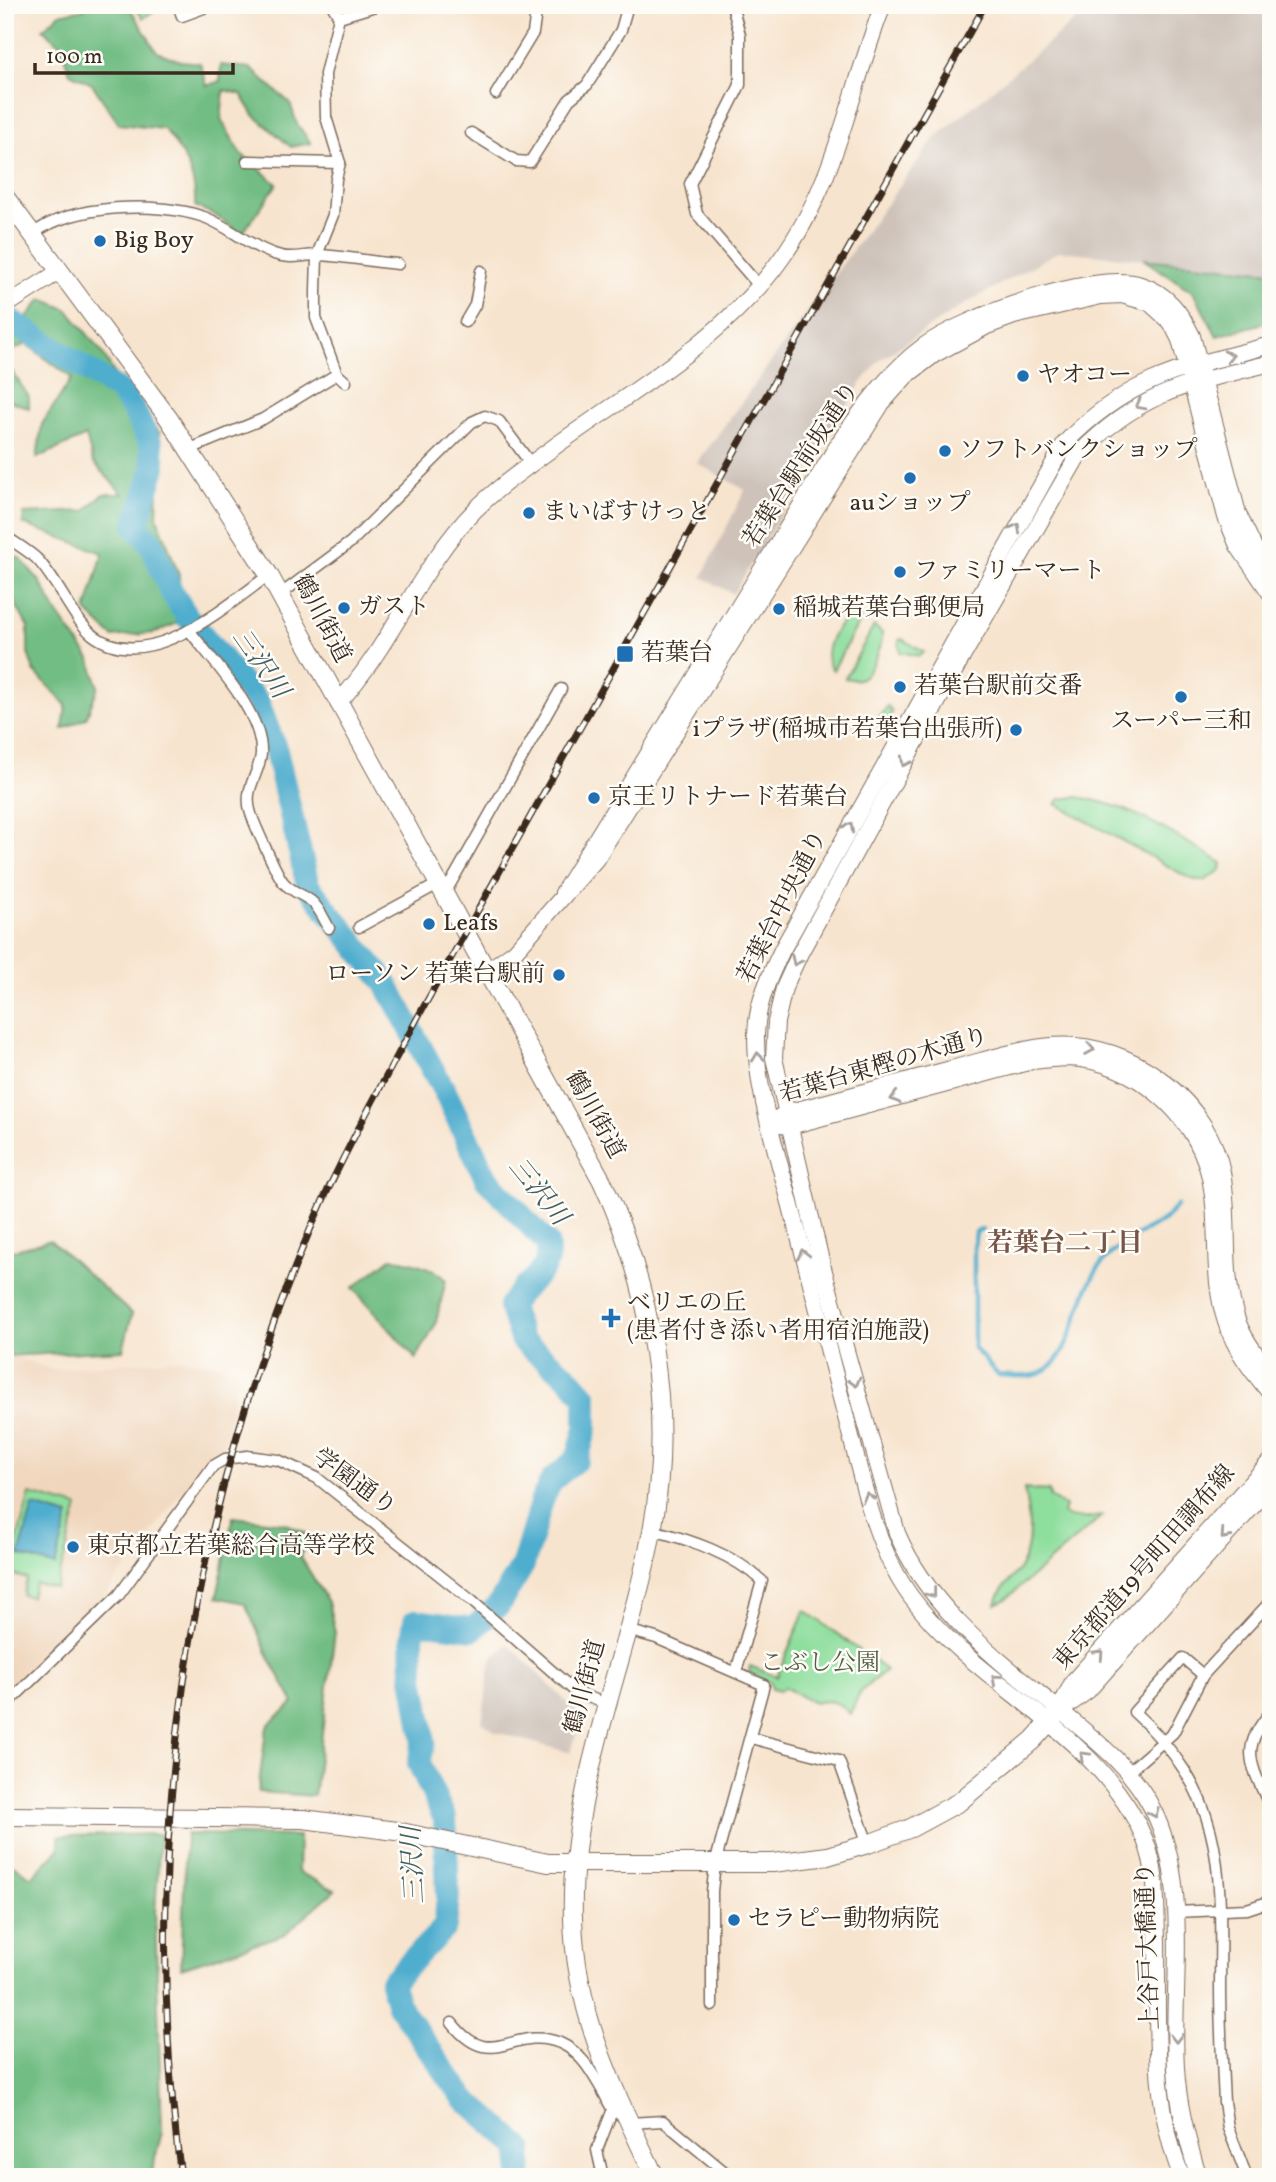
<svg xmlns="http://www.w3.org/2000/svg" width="1276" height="2182" font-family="Vollkorn,'Noto Serif JP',serif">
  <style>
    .built { fill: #f0d6bc }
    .industrial { fill: #cec2b9 }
    .green { fill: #8ede9d; stroke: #64845e; stroke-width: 2 }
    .forest { fill: #72bd84; stroke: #567451; stroke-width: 2 }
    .water { fill: #50adce; stroke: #466c76; stroke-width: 2 }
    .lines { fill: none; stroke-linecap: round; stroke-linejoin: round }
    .stream { stroke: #50adce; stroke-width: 4.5 }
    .river { stroke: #50adce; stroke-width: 24 }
    .street-casing { stroke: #7d6b5c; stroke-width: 13 }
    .secondary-casing { stroke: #7d6b5c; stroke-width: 18 }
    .primary-casing { stroke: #7d6b5c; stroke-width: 20 }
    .street { stroke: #fff; stroke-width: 10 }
    .secondary { stroke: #fff; stroke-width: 16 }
    .primary { stroke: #fff; stroke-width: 18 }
    .rail-casing { stroke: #3b2a1e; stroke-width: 7 }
    .rail { stroke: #fdfcf7; stroke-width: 4.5; stroke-dasharray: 13; stroke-linecap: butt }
    .oneway { stroke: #a79f9a }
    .poi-dot { fill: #1f6fb2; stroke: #fdfcf7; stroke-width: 2.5 }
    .labels { text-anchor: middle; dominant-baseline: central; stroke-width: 5; stroke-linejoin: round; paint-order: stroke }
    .poi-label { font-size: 24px; fill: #3b2a1e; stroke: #fdfcf7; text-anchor: start }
    .street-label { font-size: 24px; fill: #3b2a1e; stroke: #fdfcf7 }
    .park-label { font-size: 24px; fill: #546044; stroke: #fdfcf7 }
    .water-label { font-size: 26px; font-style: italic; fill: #435e64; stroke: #fdfcf7 }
    .neighbourhood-label { font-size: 26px; font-weight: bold; fill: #785547; stroke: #fdfcf7 }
  </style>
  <rect width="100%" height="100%" fill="#fdfcf7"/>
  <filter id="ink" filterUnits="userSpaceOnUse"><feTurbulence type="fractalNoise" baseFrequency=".0143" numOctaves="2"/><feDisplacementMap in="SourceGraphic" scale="14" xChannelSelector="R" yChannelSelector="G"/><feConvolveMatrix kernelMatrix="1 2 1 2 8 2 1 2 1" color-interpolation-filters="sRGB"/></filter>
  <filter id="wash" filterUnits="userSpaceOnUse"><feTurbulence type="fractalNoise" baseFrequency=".00686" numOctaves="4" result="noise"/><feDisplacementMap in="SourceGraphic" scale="28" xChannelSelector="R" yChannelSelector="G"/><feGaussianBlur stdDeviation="1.57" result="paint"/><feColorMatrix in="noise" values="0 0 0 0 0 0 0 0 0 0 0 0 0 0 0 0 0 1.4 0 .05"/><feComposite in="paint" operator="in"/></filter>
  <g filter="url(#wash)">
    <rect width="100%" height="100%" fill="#f7e4ce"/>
    <polygon class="built" points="5,1353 50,1369 181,1359 233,1367 239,1373 223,1450 204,1462 87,1619 5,1695"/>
    <g class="industrial">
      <polygon points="1093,5 1271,5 1271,272 1059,251 960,307 880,360 859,386 733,594 702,577 745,490 697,463 934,139"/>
      <polygon points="508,1644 581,1716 571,1753 495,1732 482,1722 491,1659"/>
    </g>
    <g class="green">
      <polygon points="133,5 164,5 143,18"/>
      <path d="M852,616l9,2 -28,52c-15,-15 2,-47 19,-54z"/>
      <path d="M874,626l8,7c1,11 -9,36 -19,44 -5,4 -12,2 -18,1z"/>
      <polygon points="902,639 924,652 919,656 900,652 899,640"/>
      <polygon points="888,706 892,712 883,729 876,720"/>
      <path d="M1076,797c54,6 99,39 146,66l-1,7 -17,11 -13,-2 -135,-75 4,-5z"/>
      <path d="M1024,1489l25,2 1,6 15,9 -2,8c12,7 26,5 40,1l-98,85 -9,4c4,-17 16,-23 24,-37 14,-24 9,-52 4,-78z"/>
      <polygon points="30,1494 78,1507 56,1588 35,1583 31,1597 23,1595 27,1579 8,1573"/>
      <path d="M805,1610l81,60 -25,21 -11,23c-11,-13 -22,-15 -36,-11l-30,-16 -4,4 -9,-2v-6l-22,-11 1,-6 27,11z"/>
    </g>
    <g class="forest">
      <path d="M84,5h44l29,47 24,9 19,2 7,23 13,-5 1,-16 29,3 40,35 7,21 14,19 -20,4 -37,-32 -13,-21 -17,-4 -3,29 19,34 37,31 -35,50 -29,-20 -18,-8c2,-32 -13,-54 -31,-77l-45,-5 -27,-40 -22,-11 -10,-28 -17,-16 17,-15 24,-5z"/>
      <polygon points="1143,259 1271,272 1271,321 1217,336 1193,292"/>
      <polygon points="42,299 67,309 101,351 130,400 160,433 157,516 179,575 180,622 154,633 113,637 86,611 103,553 23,524 24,514 85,511 103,494 123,494 93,462 86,436 37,458 42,424 72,378 26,344 5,354 5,328 27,317"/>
      <polygon points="5,361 29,397 29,408 5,399"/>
      <polygon points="5,551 21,559 39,580 58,614 90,659 98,687 86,718 63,729 66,705 34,671 28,653 28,627 5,585"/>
      <polygon points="50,1240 132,1314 123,1350 5,1356 5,1253"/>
      <path d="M391,1258c20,4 40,7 55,22l-11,46 -19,33 -63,-71z"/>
      <polygon points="233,1517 284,1523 310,1535 300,1556 328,1602 335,1632 314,1796 258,1792 266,1731 270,1723 294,1703 268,1655 245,1603 217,1597"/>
      <polygon points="160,1834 155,1913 162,2132 150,2177 5,2177 5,1860 32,1877 59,1849 59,1836"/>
      <polygon points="186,1834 299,1836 298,1872 335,1890 285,1934 181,1968"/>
    </g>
    <polygon class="water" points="33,1506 69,1516 55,1566 19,1555"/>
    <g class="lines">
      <path class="stream" d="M982,1230l-6,2 -2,16v100l24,27c12,0 25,3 37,0 40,-11 40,-79 67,-112 16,-20 39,-30 61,-42 5,-3 9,-11 14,-16"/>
      <path class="river" d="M5,317l115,74 13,18 18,36 3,22 -18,59 15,17 19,46 16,26 72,88 18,48 32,135 77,96 60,110 41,86 61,65c7,33 -26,38 -37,64l12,34 45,35 19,21v31l-9,31 -25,21 -10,20 -19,65 -25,41 -25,23 -58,-8 -3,17 1,39 11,64 -5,22 26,56 3,78 -3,30 -54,55 7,23 66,93 57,50 -1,29"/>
    </g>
  </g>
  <g filter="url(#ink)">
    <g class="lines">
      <g class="street-casing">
        <g id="street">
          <polyline points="178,5 182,16 212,5"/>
          <polyline points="332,5 339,17 379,5"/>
          <polyline points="732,5 740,35 740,85 690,184 697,214 760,287"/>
          <polyline points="496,94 533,33 537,5"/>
          <polyline points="471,133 516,161 530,162 569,100 587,85 621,30 628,5"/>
          <polyline points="247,161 340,163"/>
          <path d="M33,234c37,-30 126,-33 171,-17 27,10 48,32 77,39 12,3 24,-1 37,-1 27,1 54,7 80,9"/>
          <polyline points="465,322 475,305 481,271"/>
          <polyline points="337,374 316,318 316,291 317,255 333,215 336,179 340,163 326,117 325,74 339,17"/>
          <polyline points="190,449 263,419 337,374 346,382"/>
          <path d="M5,536c10,7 22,14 31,22 20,19 37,62 57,77 55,41 133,-29 176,-60"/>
          <polyline points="281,594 351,542 472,422 485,416 499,421 531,464"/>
          <path d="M189,630c24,32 74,82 72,124 -2,21 -17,34 -11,56 2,10 28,67 34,73 7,8 19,12 27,18 8,6 13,18 18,27"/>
          <polyline points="444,895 561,689"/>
          <polyline points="359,927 438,884"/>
          <path d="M652,1530c39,10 81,24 110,51l-26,91"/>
          <polyline points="627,1630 656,1638 764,1685 715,1864 712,1891 712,2006"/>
          <path d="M1203,1675l-20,-17 -49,54c92,83 87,158 86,273 0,39 2,78 4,117l4,26 19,49"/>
          <polyline points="5,1706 119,1595 213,1466 225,1459 247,1456 278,1460 317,1478 472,1601 577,1693 607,1704"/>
          <path d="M1271,1712c-34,38 -18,55 0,97"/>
          <polyline points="751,1738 839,1761 868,1844"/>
          <polyline points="1129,1771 1173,1733 1203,1675 1271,1601"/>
          <polyline points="1175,1912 1247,1909 1271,1901"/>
          <path d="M452,2023c40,51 60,1 108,20 23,10 33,32 45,52 2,4 5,12 8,14 5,5 12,9 17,14l33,-2 68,56"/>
          <polyline points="603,2177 597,2150 613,2109"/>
        </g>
      </g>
      <g class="secondary-casing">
        <g id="secondary">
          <polyline points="5,306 60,271"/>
          <path d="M338,703c54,-58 81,-136 137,-193 24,-24 52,-43 79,-63 78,-56 170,-108 227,-188 55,-76 69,-168 102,-254"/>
          <path d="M563,893l280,-456c24,-34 47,-66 81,-91 40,-29 170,-76 217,-61 26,8 40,28 51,51l46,178 24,50"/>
          <polyline points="486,972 515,951 596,859 882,403 906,376 935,354 987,326 1014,316 1101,296 1122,295 1150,303 1171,322 1180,340 1226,517 1238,546 1271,594"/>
          <path d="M778,1118l8,-5c56,-15 113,-30 169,-45 39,-10 80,-25 120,-22 67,5 134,59 147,126 9,48 -1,101 15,148 7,20 21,37 34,54"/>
          <path d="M780,1125l10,1 242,-65c12,-1 25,-3 38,-3 63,3 124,54 139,115 12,49 1,101 17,149 9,28 26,49 45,72"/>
          <path d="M1182,2177c-31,-75 -24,-157 -25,-236 -1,-33 1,-70 -12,-101 -44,-107 -168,-153 -234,-243 -36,-49 -48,-115 -63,-172 -19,-71 -37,-141 -55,-211 -14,-56 -38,-124 -37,-180 1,-31 13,-57 26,-84l283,-507c63,-66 121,-76 206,-98"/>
          <path d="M1199,2177c-12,-36 -21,-71 -23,-109 -5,-85 16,-184 -25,-262 -20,-38 -54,-65 -87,-92 -64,-53 -134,-103 -167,-181l-76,-272 -47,-203 2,-36 8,-34 16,-35 161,-294 118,-205c60,-62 111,-71 192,-91"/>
        </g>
      </g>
      <g class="primary-casing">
        <g id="primary">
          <path d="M5,197l164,222 100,156 333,606c50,107 72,232 50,350 -24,129 -83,253 -79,387 2,96 42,174 82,259"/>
          <polyline points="1060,1710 1087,1690 1271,1484"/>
          <polyline points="5,1816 303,1819 396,1831 548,1863 773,1863 828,1856 868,1844 911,1828 959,1802 1033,1740 1060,1710 1074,1682 1271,1462"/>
        </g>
      </g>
      <use href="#street" class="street"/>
      <use href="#secondary" class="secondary"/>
      <use href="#primary" class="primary"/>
      <g class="rail-casing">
        <path id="rail" d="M181,2177c-43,-327 4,-658 135,-961 30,-68 67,-133 102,-199l567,-1012"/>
      </g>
      <use href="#rail" class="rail"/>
    </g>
    <defs><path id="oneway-chevron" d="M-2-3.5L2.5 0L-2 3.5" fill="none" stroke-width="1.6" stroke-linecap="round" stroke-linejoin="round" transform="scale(1.75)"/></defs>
    <g class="oneway">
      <use href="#oneway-chevron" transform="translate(1229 356) rotate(-14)"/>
      <use href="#oneway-chevron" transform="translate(1140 405) rotate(152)"/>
      <use href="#oneway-chevron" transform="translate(1016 528) rotate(-61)"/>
      <use href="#oneway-chevron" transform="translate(905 762) rotate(119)"/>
      <use href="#oneway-chevron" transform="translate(849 827) rotate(-61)"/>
      <use href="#oneway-chevron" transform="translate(796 961) rotate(115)"/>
      <use href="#oneway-chevron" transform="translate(1090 1049) rotate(10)"/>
      <use href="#oneway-chevron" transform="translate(758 1057) rotate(-97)"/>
      <use href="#oneway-chevron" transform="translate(895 1098) rotate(165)"/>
      <use href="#oneway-chevron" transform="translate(803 1254) rotate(-104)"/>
      <use href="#oneway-chevron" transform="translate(855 1382) rotate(74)"/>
      <use href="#oneway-chevron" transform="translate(868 1497) rotate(-105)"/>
      <use href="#oneway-chevron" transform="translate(1225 1535) rotate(132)"/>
      <use href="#oneway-chevron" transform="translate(932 1593) rotate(52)"/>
      <use href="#oneway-chevron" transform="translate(1099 1654) rotate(-48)"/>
      <use href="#oneway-chevron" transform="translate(996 1679) rotate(-139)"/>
      <use href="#oneway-chevron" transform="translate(1084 1756) rotate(-135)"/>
      <use href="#oneway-chevron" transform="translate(1154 1813) rotate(66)"/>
      <use href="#oneway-chevron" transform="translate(1176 2038) rotate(90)"/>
    </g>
  </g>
  <g class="poi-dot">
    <circle cx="100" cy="241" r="7"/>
    <circle cx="1023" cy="376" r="7"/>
    <circle cx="945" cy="451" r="7"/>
    <circle cx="910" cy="478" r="7"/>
    <circle cx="529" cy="513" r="7"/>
    <circle cx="900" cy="572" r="7"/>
    <circle cx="344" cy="608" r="7"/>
    <circle cx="779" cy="609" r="7"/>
    <rect x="616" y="645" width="18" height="18" rx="3.5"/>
    <circle cx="900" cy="687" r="7"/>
    <circle cx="1181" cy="697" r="7"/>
    <circle cx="1016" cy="730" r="7"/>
    <circle cx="594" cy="798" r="7"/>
    <circle cx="429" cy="924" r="7"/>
    <circle cx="559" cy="975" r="7"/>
    <path d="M607.5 1307.5h7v7h7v7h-7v7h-7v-7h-7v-7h7z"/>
    <circle cx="73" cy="1547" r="7"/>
    <circle cx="734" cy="1920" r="7"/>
  </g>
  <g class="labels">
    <g class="poi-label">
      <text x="114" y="241">Big Boy</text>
      <text x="1037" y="376">ヤオコー</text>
      <text x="959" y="451">ソフトバンクショップ</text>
      <text x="910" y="504" text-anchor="middle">auショップ</text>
      <text x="543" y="513">まいばすけっと</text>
      <text x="914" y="572">ファミリーマート</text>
      <text x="358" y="608">ガスト</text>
      <text x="793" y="609">稲城若葉台郵便局</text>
      <text x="641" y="654">若葉台</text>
      <text x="914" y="687">若葉台駅前交番</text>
      <text x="1181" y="722" text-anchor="middle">スーパー三和</text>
      <text x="1002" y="730" text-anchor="end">iプラザ(稲城市若葉台出張所)</text>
      <text x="608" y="798">京王リトナード若葉台</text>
      <text x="443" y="924">Leafs</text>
      <text x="545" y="975" text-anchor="end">ローソン 若葉台駅前</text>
      <text x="627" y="1304">ベリエの丘<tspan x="627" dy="28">(患者付き添い者用宿泊施設)</tspan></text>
      <text x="87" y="1547">東京都立若葉総合高等学校</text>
      <text x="748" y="1920">セラピー動物病院</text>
    </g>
    <g class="street-label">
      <text transform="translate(802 465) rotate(-57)">若葉台駅前坂通り</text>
      <text transform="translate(321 619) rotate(62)">鶴川街道</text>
      <text transform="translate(783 907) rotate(-63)">若葉台中央通り</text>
      <text transform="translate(884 1066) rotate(-16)">若葉台東樫の木通り</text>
      <text transform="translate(594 1115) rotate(61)">鶴川街道</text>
      <text transform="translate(354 1483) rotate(36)">学園通り</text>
      <text transform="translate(1145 1568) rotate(-49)">東京都道19号町田調布線</text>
      <text transform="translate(586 1687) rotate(-75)">鶴川街道</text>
      <text transform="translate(1149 1946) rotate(-92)">上谷戸大橋通り</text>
    </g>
    <g class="park-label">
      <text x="820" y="1664">こぶし公園</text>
    </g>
    <g class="water-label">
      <text transform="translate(260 664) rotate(55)">三沢川</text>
      <text transform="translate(538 1192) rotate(51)">三沢川</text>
      <text transform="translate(414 1865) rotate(-93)">三沢川</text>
    </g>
    <g class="neighbourhood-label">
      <text x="1065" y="1244">若葉台二丁目</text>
    </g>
  </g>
  <rect width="1276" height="2182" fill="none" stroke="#fdfcf7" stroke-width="28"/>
  <path d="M35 63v10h198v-10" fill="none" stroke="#3b2a1e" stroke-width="3.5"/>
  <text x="46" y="63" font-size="21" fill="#3b2a1e" stroke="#fdfcf7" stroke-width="5" paint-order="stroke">100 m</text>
</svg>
